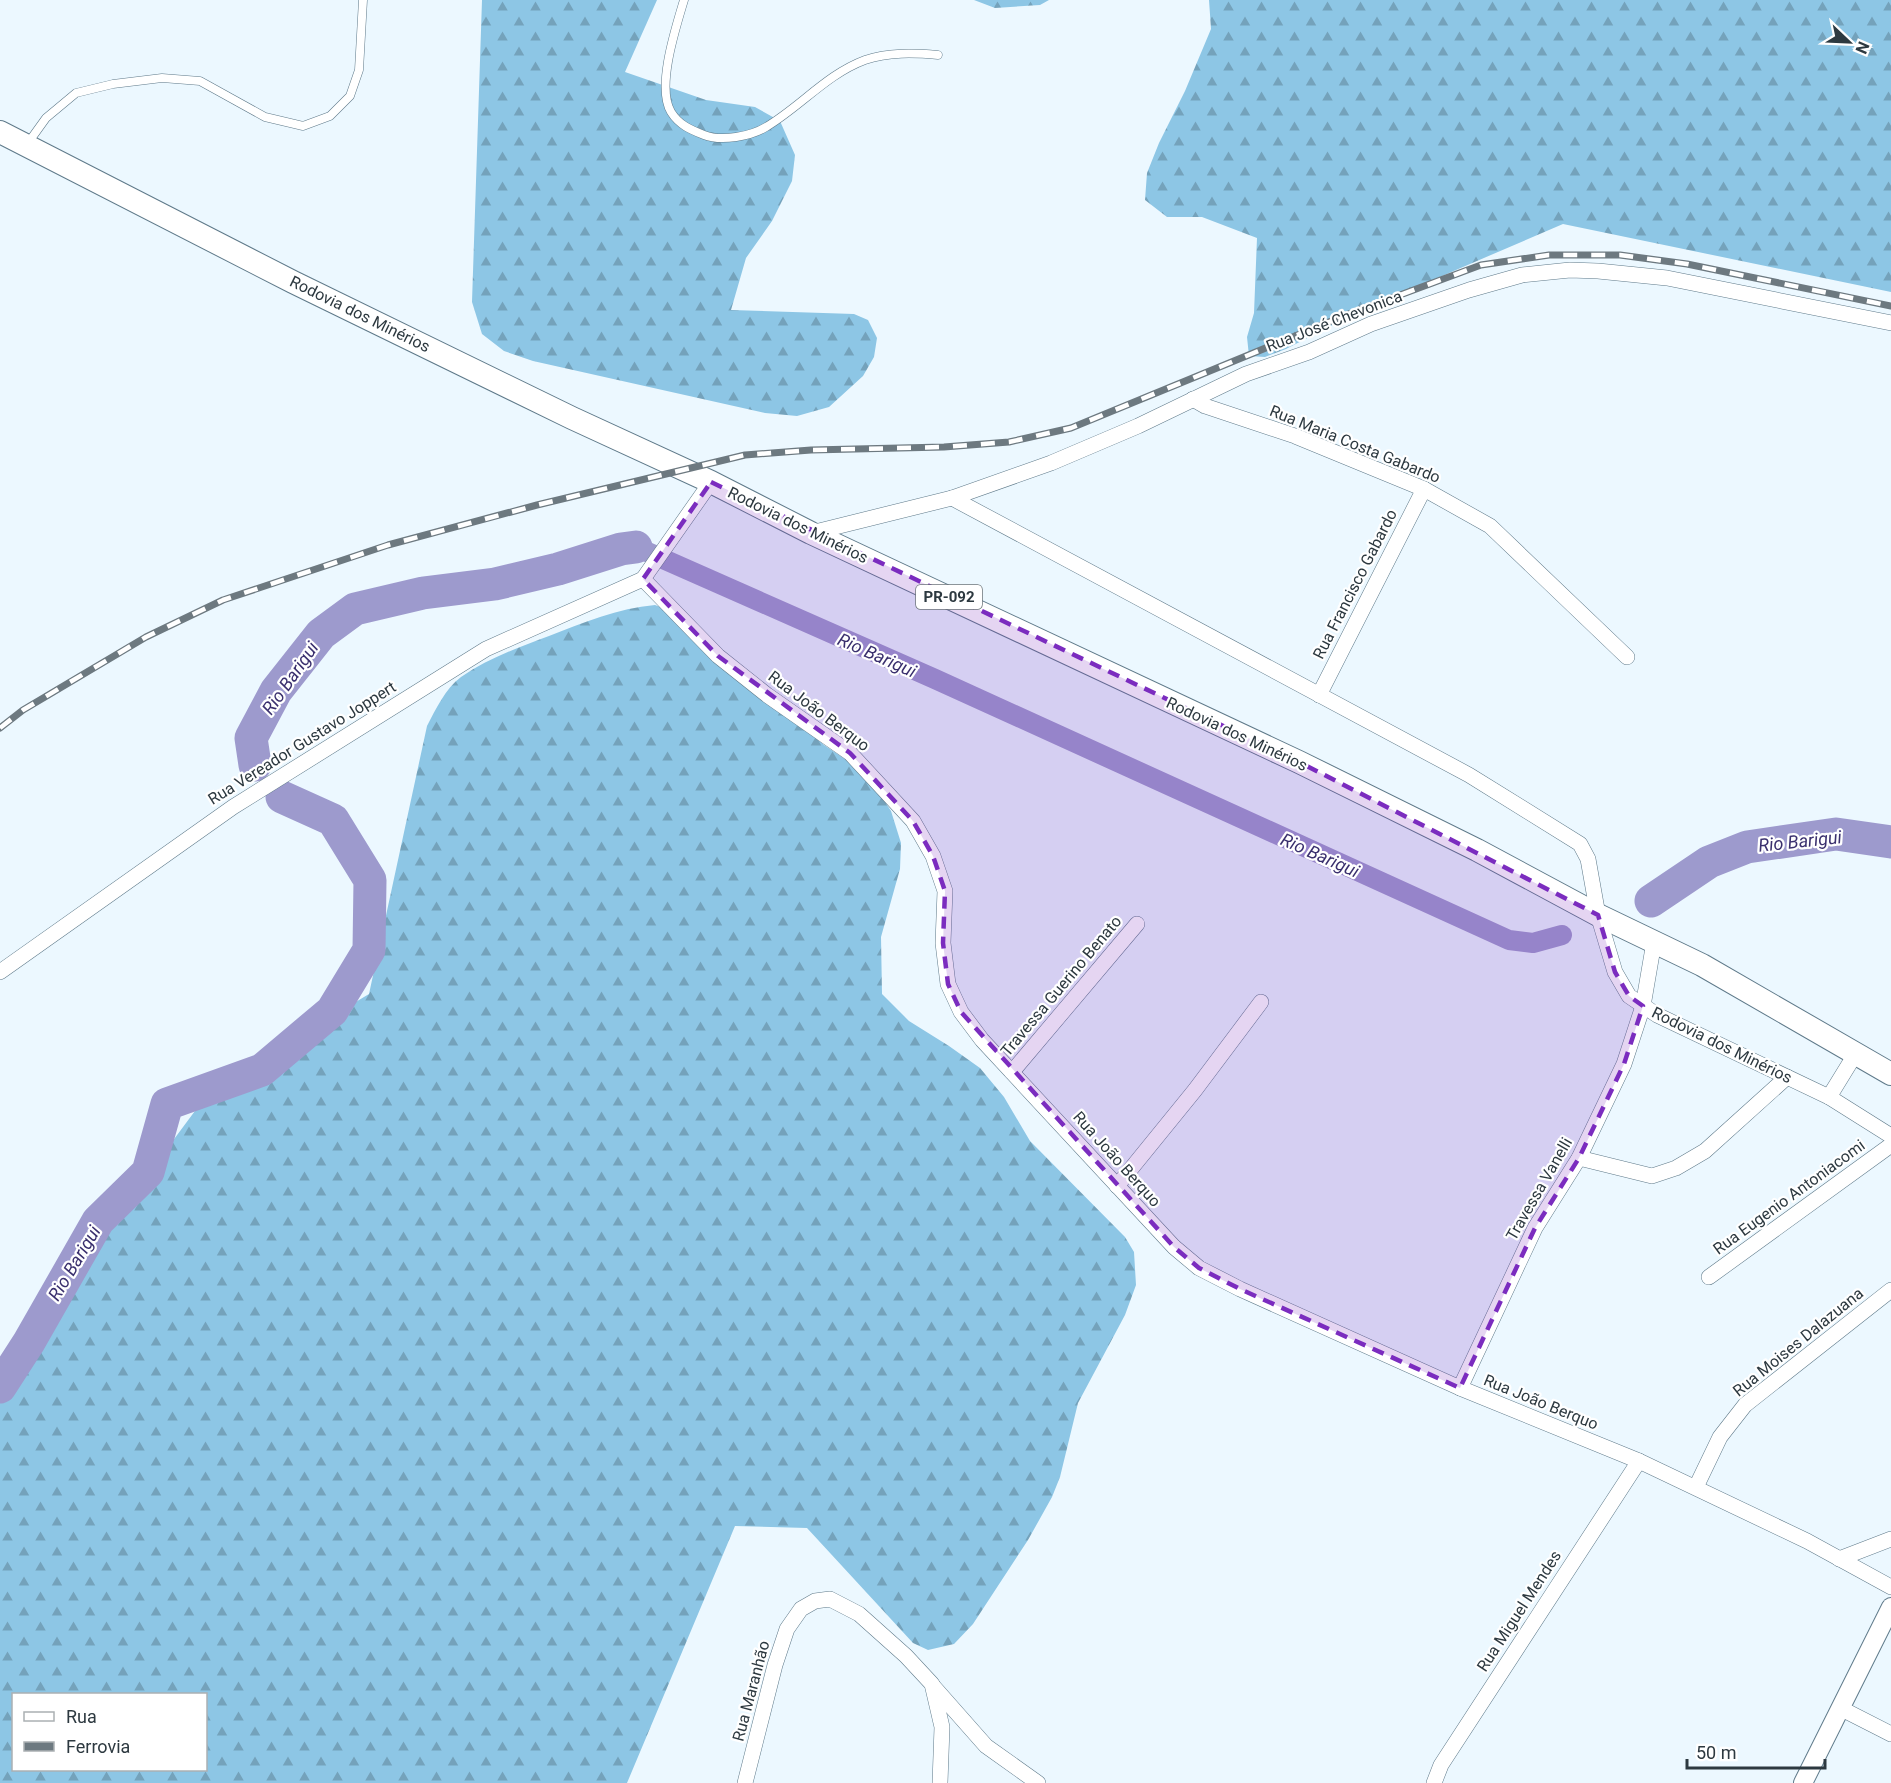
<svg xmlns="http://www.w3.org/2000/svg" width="1891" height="1783" font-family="Roboto,sans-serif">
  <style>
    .forest { fill: url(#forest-firs); fill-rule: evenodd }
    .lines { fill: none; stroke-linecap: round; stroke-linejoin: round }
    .canal { stroke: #9d9acd; stroke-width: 20 }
    .river { stroke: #9d9acd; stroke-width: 33 }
    .service-casing { stroke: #5f7a8a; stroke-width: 9 }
    .minor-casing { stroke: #5f7a8a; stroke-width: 16 }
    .tertiary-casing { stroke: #5f7a8a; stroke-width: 20 }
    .primary-casing { stroke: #5f7a8a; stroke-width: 24 }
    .service { stroke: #fff; stroke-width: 8 }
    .minor { stroke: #fff; stroke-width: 15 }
    .tertiary { stroke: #fff; stroke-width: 18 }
    .primary { stroke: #fff; stroke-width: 22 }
    .rail-casing { stroke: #6d7980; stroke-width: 7 }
    .rail { stroke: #fff; stroke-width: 4.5; stroke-dasharray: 14; stroke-linecap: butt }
    .marked { fill: #7b2cbf; fill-opacity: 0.2; stroke: #7b2cbf; stroke-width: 4.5; stroke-dasharray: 12 8; stroke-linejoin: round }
    .labels { text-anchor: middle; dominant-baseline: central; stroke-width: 4.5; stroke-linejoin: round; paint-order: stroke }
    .shield { fill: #fff; stroke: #6c7479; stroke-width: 1.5 }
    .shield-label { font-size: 15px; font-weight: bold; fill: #2d3940 }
    .street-label { font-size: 16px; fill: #2d3940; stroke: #fff }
    .water-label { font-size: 18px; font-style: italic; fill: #3a306e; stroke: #fff }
  </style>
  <defs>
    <pattern id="forest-firs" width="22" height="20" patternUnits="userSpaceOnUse" patternTransform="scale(1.5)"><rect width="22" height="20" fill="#8dc6e5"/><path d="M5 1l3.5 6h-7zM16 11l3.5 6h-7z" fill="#74a2bb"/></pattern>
  </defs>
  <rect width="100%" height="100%" fill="#ecf8ff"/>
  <g class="forest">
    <polygon points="482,0 657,0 625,72 706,100 755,107 780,121 795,155 792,181 772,221 746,258 731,310 854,314 868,320 877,338 874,357 863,376 829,407 797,416 765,413 533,361 504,351 482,334 472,302"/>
    <polygon points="974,0 1049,0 1040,5 995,8"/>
    <polygon points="1209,0 1891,0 1891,292 1563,224 1356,313 1286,349 1265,357 1249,356 1247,337 1254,313 1257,238 1202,217 1167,217 1145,200 1147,173 1159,143 1185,91 1211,29"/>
    <path d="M655,605l24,9 18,19 127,112 24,16 28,27 15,23 10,32 -1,26 -19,68 1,57 27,27 40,25 31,22 24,29 26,44 95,96 9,15 2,33 -11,30 -47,88 -18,74 -8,20 -24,43 -55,84 -19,20 -26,6 -15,-7 -106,-115 -72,-2 -108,257h-627v-426l16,-5 196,-264 157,-94 58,-268c9,-17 18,-37 34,-49 26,-18 58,-30 88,-41 34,-13 69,-28 106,-31zM14,1694h192v76h-192z"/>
  </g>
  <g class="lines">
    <polyline class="canal" points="636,547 935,679 1509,940 1533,943 1562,935"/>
    <g class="river">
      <polyline points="255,765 251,738 276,691 321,634 355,609 423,593 495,584 558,569 621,549 636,547"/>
      <polyline points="1651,901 1709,862 1747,847 1836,834 1891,842"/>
      <polyline points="0,1387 29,1342 98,1221 148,1172 167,1104 262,1070 332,1011 369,950 370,880 333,820 282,797"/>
    </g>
    <g class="service-casing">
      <g id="service">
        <path d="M684,0c-8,27 -28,87 -13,112 8,13 20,18 33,23 18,7 47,1 62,-8 34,-20 61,-53 99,-67 23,-8 49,-7 73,-5"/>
        <polyline points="28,143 46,118 76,93 113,84 162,78 200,81 265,117 303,126 330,116 350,96 359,70 363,0"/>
      </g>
    </g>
    <g class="minor-casing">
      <g id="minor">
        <polyline points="1193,399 1205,406 1295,436 1424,489 1490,526 1627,657"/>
        <polyline points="711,482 643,579 718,656 767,695 850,753 913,821 933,856 945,891 943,943 948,984 961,1012 982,1040 1174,1247 1199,1268 1240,1289 1460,1388 1639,1461 1807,1541 1891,1587"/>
        <polyline points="952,498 1469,775 1580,844 1588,859 1598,915 1615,972 1629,996 1657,1015 1829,1097 1891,1136"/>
        <polyline points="811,533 952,498 1051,463 1138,426 1246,374 1309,352 1371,324 1469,290 1522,275 1570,270 1598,271 1667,278 1891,323"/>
        <polyline points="1319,695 1424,489"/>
        <polyline points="0,972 233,807 486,649 643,579"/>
        <polyline points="1012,1072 1137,924"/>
        <polyline points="1829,1097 1856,1053 1862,1055"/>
        <polyline points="1579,1158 1652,1176 1676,1168 1705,1151 1787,1077"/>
        <polyline points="1117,1186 1195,1090 1261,1002"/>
        <polyline points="1709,1277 1891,1145"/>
        <polyline points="1460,1388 1535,1228 1579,1158 1624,1064 1643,1006 1654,942"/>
        <polyline points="1696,1487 1720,1437 1745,1405 1891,1290"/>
        <polyline points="1839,1559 1891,1539"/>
        <polyline points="933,1686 986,1746 1038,1783"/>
        <polyline points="1840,1708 1891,1734"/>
        <polyline points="745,1783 775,1665 787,1629 801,1609 815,1601 830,1599 859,1614 906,1656 932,1684 942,1727 940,1783"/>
        <polyline points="1434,1783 1441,1765 1639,1461"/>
      </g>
    </g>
    <g class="tertiary-casing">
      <polyline id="tertiary" points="1803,1783 1891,1607"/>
    </g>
    <g class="primary-casing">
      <polyline id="primary" points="0,132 293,282 572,418 711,482 811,533 1299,762 1477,850 1598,915 1702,965 1891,1074"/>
    </g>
    <use href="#service" class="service"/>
    <use href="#minor" class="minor"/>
    <use href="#tertiary" class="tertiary"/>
    <use href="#primary" class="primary"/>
    <g class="rail-casing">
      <polyline id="rail" points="0,728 23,710 146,637 223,600 388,545 537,505 745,455 811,450 944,447 1009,442 1071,428 1346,315 1481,265 1549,255 1620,255 1687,264 1891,306"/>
    </g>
    <use href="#rail" class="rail"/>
  </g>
  <path class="marked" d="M711,482l588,280 299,153 17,57 14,24 14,10 -19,58 -45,94 -44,70 -75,160 -220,-99 -41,-21 -25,-21 -213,-235 -13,-28 -5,-41 2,-52 -12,-35 -20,-35 -63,-68 -132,-97 -75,-77z"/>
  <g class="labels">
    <rect class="shield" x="916" y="585" width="66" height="24" rx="4.5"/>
    <g class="shield-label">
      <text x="949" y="597">PR-092</text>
    </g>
    <g class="street-label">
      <text transform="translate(360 314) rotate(26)">Rodovia dos Minérios</text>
      <text transform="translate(1334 321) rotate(-21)">Rua José Chevonica</text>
      <text transform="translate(1355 444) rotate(22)">Rua Maria Costa Gabardo</text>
      <text transform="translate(798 525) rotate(26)">Rodovia dos Minérios</text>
      <text transform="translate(1355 584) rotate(-63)">Rua Francisco Gabardo</text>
      <text transform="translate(819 711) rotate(37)">Rua João Berquo</text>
      <text transform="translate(1237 734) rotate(25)">Rodovia dos Minérios</text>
      <text transform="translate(302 743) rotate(-32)">Rua Vereador Gustavo Joppert</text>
      <text transform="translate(1061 986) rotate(-50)">Travessa Guerino Benato</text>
      <text transform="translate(1722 1045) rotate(26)">Rodovia dos Minérios</text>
      <text transform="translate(1117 1159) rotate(48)">Rua João Berquo</text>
      <text transform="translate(1539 1189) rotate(-60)">Travessa Vanelli</text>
      <text transform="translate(1789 1197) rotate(-36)">Rua Eugenio Antoniacomi</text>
      <text transform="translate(1798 1342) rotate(-39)">Rua Moises Dalazuana</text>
      <text transform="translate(1541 1402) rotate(22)">Rua João Berquo</text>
      <text transform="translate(1519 1611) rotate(-57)">Rua Miguel Mendes</text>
      <text transform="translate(751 1691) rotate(-75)">Rua Maranhão</text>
    </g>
    <g class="water-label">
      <text transform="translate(877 655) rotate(24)">Rio Barigui</text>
      <text transform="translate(290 678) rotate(-55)">Rio Barigui</text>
      <text transform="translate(1800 841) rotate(-6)">Rio Barigui</text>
      <text transform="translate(1320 855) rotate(24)">Rio Barigui</text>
      <text transform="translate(74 1263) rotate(-59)">Rio Barigui</text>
    </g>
  </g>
  <rect x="12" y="1693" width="195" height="78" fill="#ffffff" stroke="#abb0b3" stroke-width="1.5"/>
  <rect x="24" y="1712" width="30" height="9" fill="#ffffff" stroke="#abb0b3" stroke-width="1.5"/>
  <text x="66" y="1723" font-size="18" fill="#2d3940">Rua</text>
  <rect x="24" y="1742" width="30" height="9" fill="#6d7980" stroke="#abb0b3" stroke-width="1.5"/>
  <text x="66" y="1753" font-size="18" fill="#2d3940">Ferrovia</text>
  <g transform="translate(1849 42) rotate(113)" stroke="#ffffff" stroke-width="4.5" paint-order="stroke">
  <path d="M0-4.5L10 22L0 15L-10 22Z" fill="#2d3940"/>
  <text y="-9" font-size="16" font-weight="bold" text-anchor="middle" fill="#2d3940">N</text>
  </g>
  <path d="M1687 1759v9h138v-9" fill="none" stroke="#2d3940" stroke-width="3"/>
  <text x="1696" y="1759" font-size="18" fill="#2d3940" stroke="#ffffff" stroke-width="4.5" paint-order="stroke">50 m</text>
</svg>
